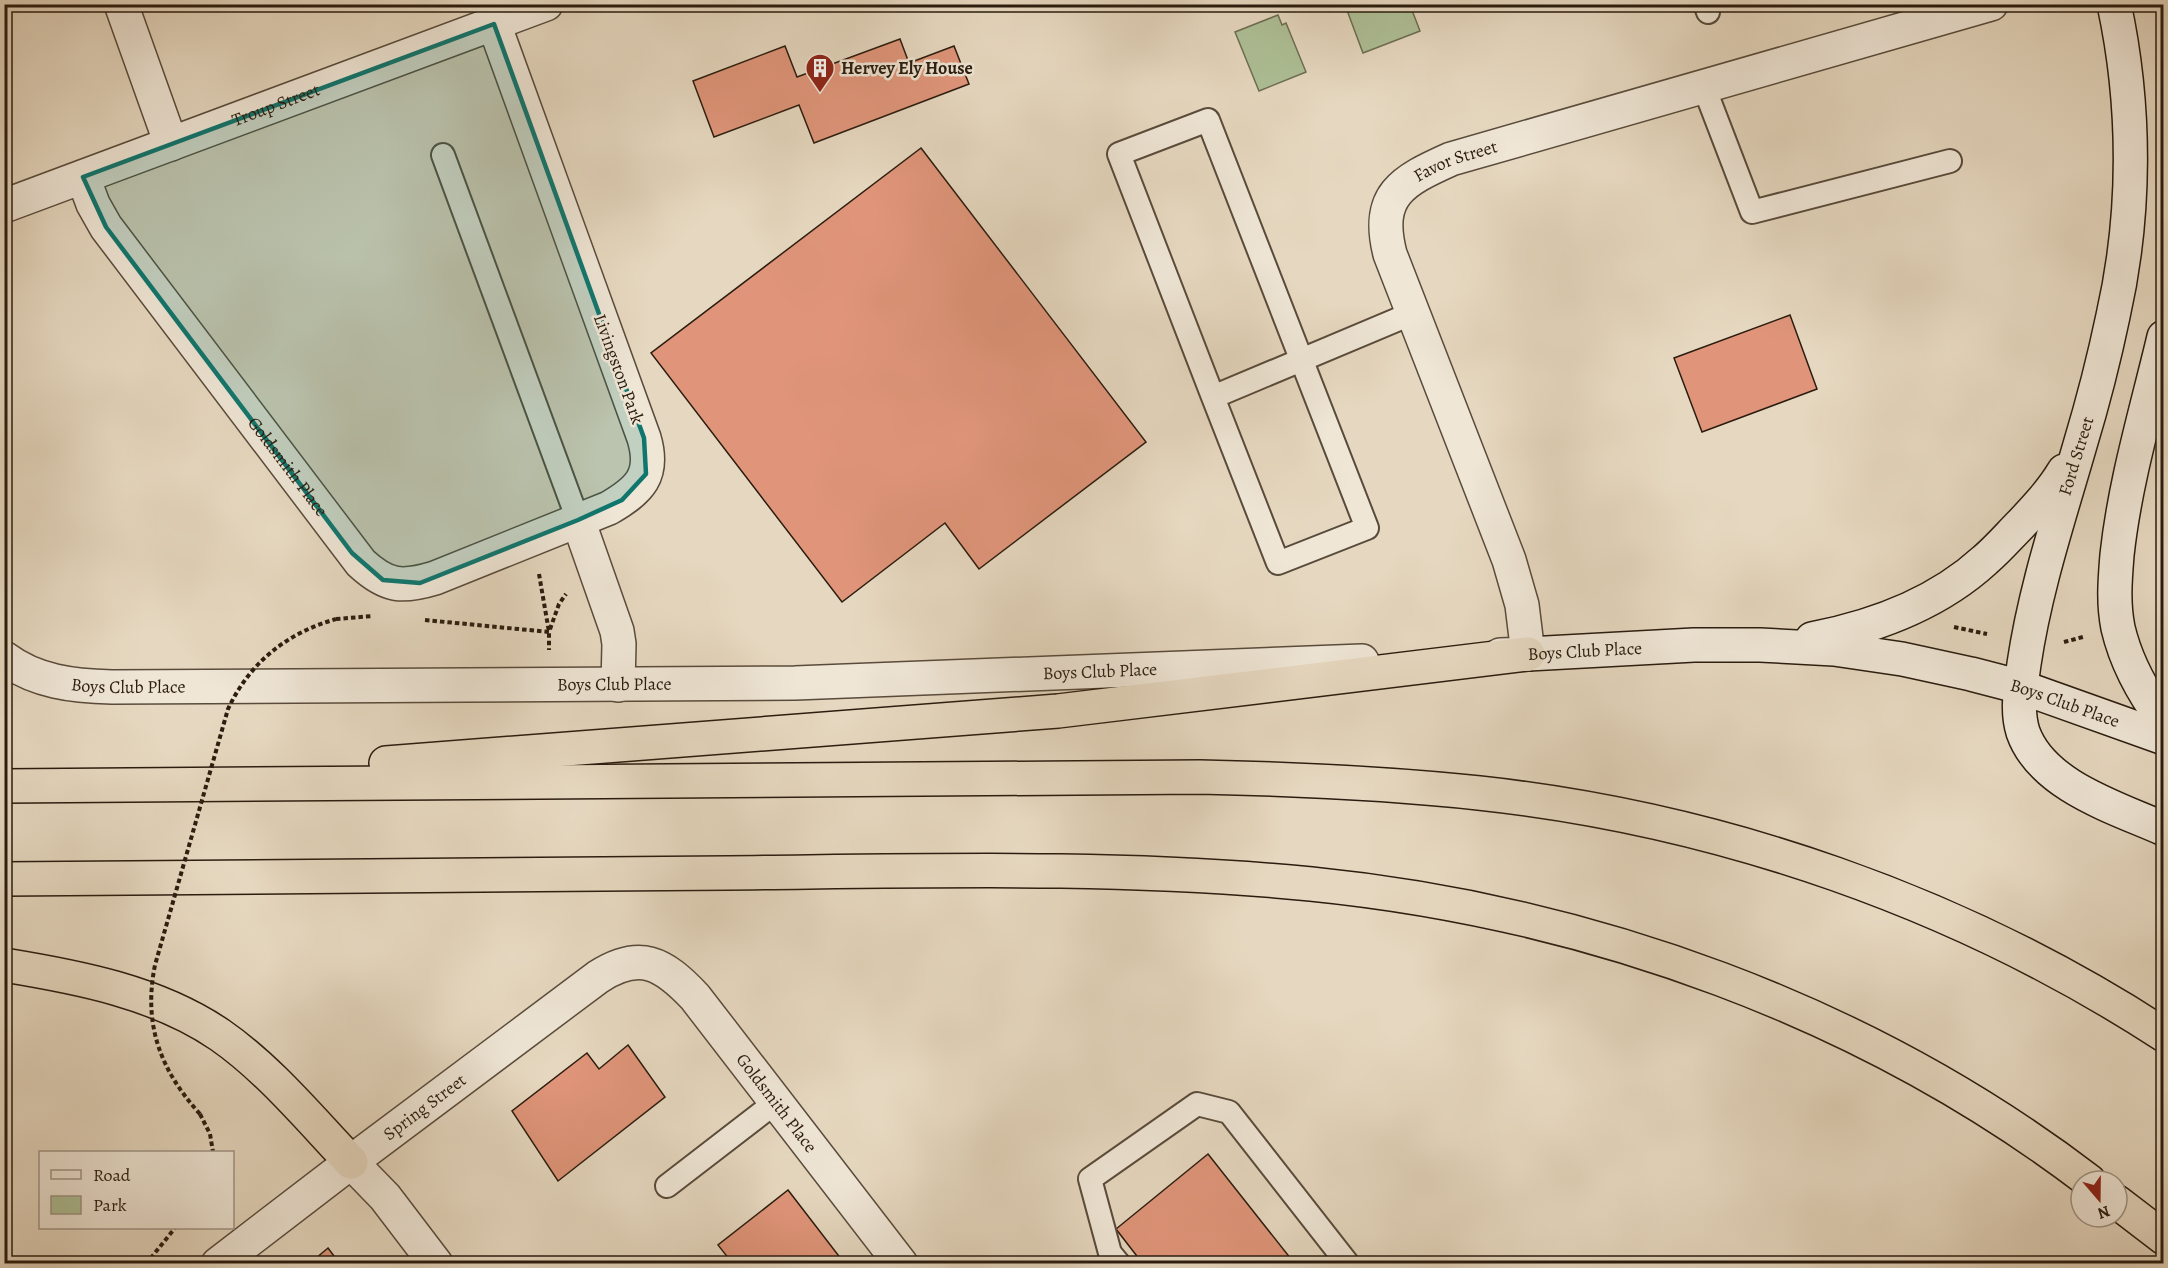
<svg xmlns="http://www.w3.org/2000/svg" width="2168" height="1268" font-family="Alegreya,serif">
  <style>
    .green { fill: #aec097; stroke: #6c6e53; stroke-width: 1.5 }
    .building { fill: #e0957a; stroke: #2a1c0f; stroke-width: 1.5 }
    .lines { fill: none; stroke-linecap: round; stroke-linejoin: round }
    .service-casing { stroke: #594b3b; stroke-width: 26 }
    .minor-casing { stroke: #594b3b; stroke-width: 36 }
    .tertiary-casing { stroke: #594b3b; stroke-width: 36 }
    .secondary-casing { stroke: #2a1c0f; stroke-width: 36 }
    .motorway-casing { stroke: #2a1c0f; stroke-width: 36 }
    .path { stroke: #2a1c0f; stroke-width: 4; stroke-dasharray: 4.5 3; stroke-linecap: butt }
    .service { stroke: #efe6d6; stroke-width: 22 }
    .minor { stroke: #efe6d6; stroke-width: 33 }
    .tertiary { stroke: #efe6d6; stroke-width: 33 }
    .secondary { stroke: #efe6d6; stroke-width: 33 }
    .motorway { stroke: #e6d8c0; stroke-width: 33 }
    .path-bridge { stroke: #2a1c0f; stroke-width: 4; stroke-dasharray: 4.5 3; stroke-linecap: butt }
    .marked { fill: #0f766e; fill-opacity: 0.2; stroke: #0f766e; stroke-width: 4.5; stroke-linejoin: round }
    .labels { text-anchor: middle; dominant-baseline: central; stroke-width: 5; stroke-linejoin: round; paint-order: stroke }
    .poi-label { font-size: 18px; font-weight: bold; fill: #2a1c0f; stroke: #efe6d6; text-anchor: start }
    .street-label { font-size: 18px; fill: #2a1c0f; stroke: #efe6d6 }
  </style>
  <rect width="100%" height="100%" fill="#e6d8c0"/>
  <filter id="stains"><feTurbulence type="fractalNoise" baseFrequency=".00333" numOctaves="4"/><feColorMatrix values="0 0 0 0 .2 0 0 0 0 .09 0 0 0 0 .02 0 0 0 .5 -.17"/></filter>
  <radialGradient id="worn" r=".72"><stop offset=".6" stop-color="#630" stop-opacity="0"/><stop offset="1" stop-color="#630" stop-opacity=".3"/></radialGradient>
  <g class="green">
    <polygon points="1345,5 1410,5 1420,31 1363,53"/>
    <polygon points="1278,15 1282,25 1286,23 1306,72 1259,91 1235,32"/>
  </g>
  <g class="building">
    <polygon points="900,39 909,63 954,46 969,84 814,143 799,105 714,137 693,81 785,46 797,77"/>
    <polygon points="921,148 1146,442 979,569 945,523 842,602 651,353"/>
    <polygon points="1790,315 1817,389 1702,432 1674,358"/>
    <polygon points="628,1045 665,1097 558,1181 512,1111 587,1053 599,1069"/>
    <polygon points="1208,1154 1295,1264 1143,1264 1116,1229"/>
    <polygon points="788,1190 845,1264 733,1264 718,1245"/>
    <polygon points="328,1248 340,1264 309,1264"/>
  </g>
  <g class="lines">
    <g class="service-casing">
      <g id="service">
        <polyline points="1705,4 1708,12"/>
        <polyline points="1704,87 1752,212 1950,161"/>
        <polyline points="443,155 578,520"/>
        <polyline points="1213,397 1278,563 1367,528 1208,120 1119,154 1213,397 1413,313"/>
        <polyline points="667,1186 776,1102"/>
        <polyline points="1119,1264 1110,1253 1090,1179 1197,1104 1229,1112 1348,1264"/>
      </g>
    </g>
    <g class="minor-casing">
      <g id="minor">
        <polyline points="121,4 171,144"/>
        <path id="s1" d="M83,177l10,27 13,23 255,336c26,24 41,25 74,15l174,-70c31,-18 46,-33 35,-70l-150,-414"/>
        <path id="s2" d="M4,206l542,-202"/>
        <polyline points="578,520 617,631 619,644 618,685"/>
        <path id="s3" d="M1500,655l28,-1 -6,-49 -13,-45 -119,-306c-15,-59 12,-73 61,-95l540,-155"/>
        <path id="s4" d="M4,658c32,24 69,28 108,29l683,-4 567,-22"/>
        <path id="s5" d="M351,1162l247,-185c42,-27 65,-14 97,20l206,267"/>
      </g>
    </g>
    <g class="tertiary-casing">
      <polyline id="tertiary" points="218,1264 351,1162 385,1197 436,1264"/>
    </g>
    <g class="secondary-casing">
      <g id="secondary">
        <path d="M2114,4c22,102 22,211 -1,312 -9,43 -20,86 -33,129 -21,73 -45,144 -56,219 -3,23 -8,46 -1,68 19,54 94,76 141,97"/>
        <path d="M2164,337c-17,72 -39,144 -47,218 -2,25 -4,48 1,73 8,34 25,65 46,93"/>
        <path d="M1812,639c62,-12 126,-36 173,-79 13,-11 24,-24 36,-36 16,-17 31,-33 43,-53"/>
        <path id="s6" d="M1528,654l166,-9h66l74,4 68,10 69,15 50,13 143,51"/>
      </g>
    </g>
    <g class="motorway-casing">
      <g id="motorway">
        <polyline points="386,763 1058,711 1528,654"/>
        <path d="M4,786l1196,-9c93,2 186,6 279,16 241,26 481,109 685,242"/>
        <path d="M4,879c242,-2 483,-4 724,-6 195,-2 390,-8 583,11 279,28 555,127 778,297"/>
        <path d="M4,965c74,12 153,27 216,70 49,34 90,84 131,127"/>
        <polyline points="2117,1202 2164,1238"/>
      </g>
    </g>
    <g class="path">
      <polyline points="539,574 549,632 549,650"/>
      <polyline points="336,619 373,616"/>
      <polyline points="425,620 549,632 559,604 566,594"/>
      <polyline points="1954,627 1987,634"/>
      <polyline points="2064,642 2083,637"/>
      <polyline points="200,1114 210,1134 213,1152"/>
      <polyline points="146,1264 175,1228"/>
    </g>
    <use href="#service" class="service"/>
    <use href="#minor" class="minor"/>
    <use href="#tertiary" class="tertiary"/>
    <use href="#secondary" class="secondary"/>
    <use href="#motorway" class="motorway"/>
    <path class="path-bridge" d="M200,1114c-40,-44 -57,-90 -45,-149l73,-256c22,-47 59,-76 108,-90"/>
  </g>
  <path class="marked" d="M494,24l150,414 2,36 -24,26 -44,20 -158,63 -37,-3 -31,-27 -246,-326 -23,-50z"/>
  <defs>
    <g id="building-pin" transform="scale(1.5)"><path d="M0 17L-7.5 6A9.5 9.5 0 1 1 7.5 6Z" fill="#8f2418" stroke="#efe6d6"/><path d="M-4-6H4V6H1V3H-1V6H-4ZM-2.5-4.3h1.7v1.8h-1.7ZM.8-4.3h1.7v1.8H.8ZM-2.5-1h1.7V.8h-1.7ZM.8-1h1.7V.8H.8Z" fill="#fff"/></g>
  </defs>
  <g fill-rule="evenodd">
    <use href="#building-pin" x="820" y="68"/>
  </g>
  <g class="labels">
    <g class="poi-label">
      <text x="841" y="68">Hervey Ely House</text>
    </g>
    <g class="street-label">
      <text stroke="none"><textPath href="#s2" startOffset="290">Troup Street</textPath></text>
      <text stroke="none"><textPath href="#s3" startOffset="585">Favor Street</textPath></text>
      <text transform="translate(619 369) rotate(70)">Livingston Park</text>
      <text transform="translate(2076 456) rotate(-73)">Ford Street</text>
      <text stroke="none"><textPath href="#s1" startOffset="356">Goldsmith Place</textPath></text>
      <text stroke="none"><textPath href="#s6" startOffset="57">Boys Club Place</textPath></text>
      <text stroke="none"><textPath href="#s4" startOffset="1102">Boys Club Place</textPath></text>
      <text stroke="none"><textPath href="#s4" startOffset="130">Boys Club Place</textPath></text>
      <text stroke="none"><textPath href="#s4" startOffset="616">Boys Club Place</textPath></text>
      <text stroke="none"><textPath href="#s6" startOffset="544">Boys Club Place</textPath></text>
      <text stroke="none"><textPath href="#s5" startOffset="554">Goldsmith Place</textPath></text>
      <text stroke="none"><textPath href="#s5" startOffset="92">Spring Street</textPath></text>
    </g>
  </g>
  <rect width="2168" height="1268" fill="none" stroke="#e6d8c0" stroke-width="24"/>
  <rect x="6" y="6" width="2156" height="1256" fill="none" stroke="#2a1c0f" stroke-width="3"/>
  <rect x="12" y="12" width="2144" height="1244" fill="none" stroke="#2a1c0f" stroke-width="1.5"/>
  <rect x="39" y="1151" width="195" height="78" fill="#efe6d6" stroke="#a09586" stroke-width="1.5"/>
  <rect x="51" y="1170" width="30" height="9" fill="#efe6d6" stroke="#a09586" stroke-width="1.5"/>
  <text x="93" y="1181" font-size="18" fill="#2a1c0f">Road</text>
  <rect x="51" y="1196" width="30" height="18" fill="#aec097" stroke="#a09586" stroke-width="1.5"/>
  <text x="93" y="1211" font-size="18" fill="#2a1c0f">Park</text>
  <g transform="translate(2099 1199) rotate(160)"><circle r="28" fill="#efe6d6" stroke="#a09586" stroke-width="1.5"/>
  <path d="M0-4.5L10 22L0 15L-10 22Z" fill="#8f2418"/>
  <text y="-9" font-size="16" font-weight="bold" text-anchor="middle" fill="#2a1c0f">N</text>
  </g>
  <rect width="100%" height="100%" filter="url(#stains)"/>
  <rect width="100%" height="100%" fill="url(#worn)"/>
</svg>
